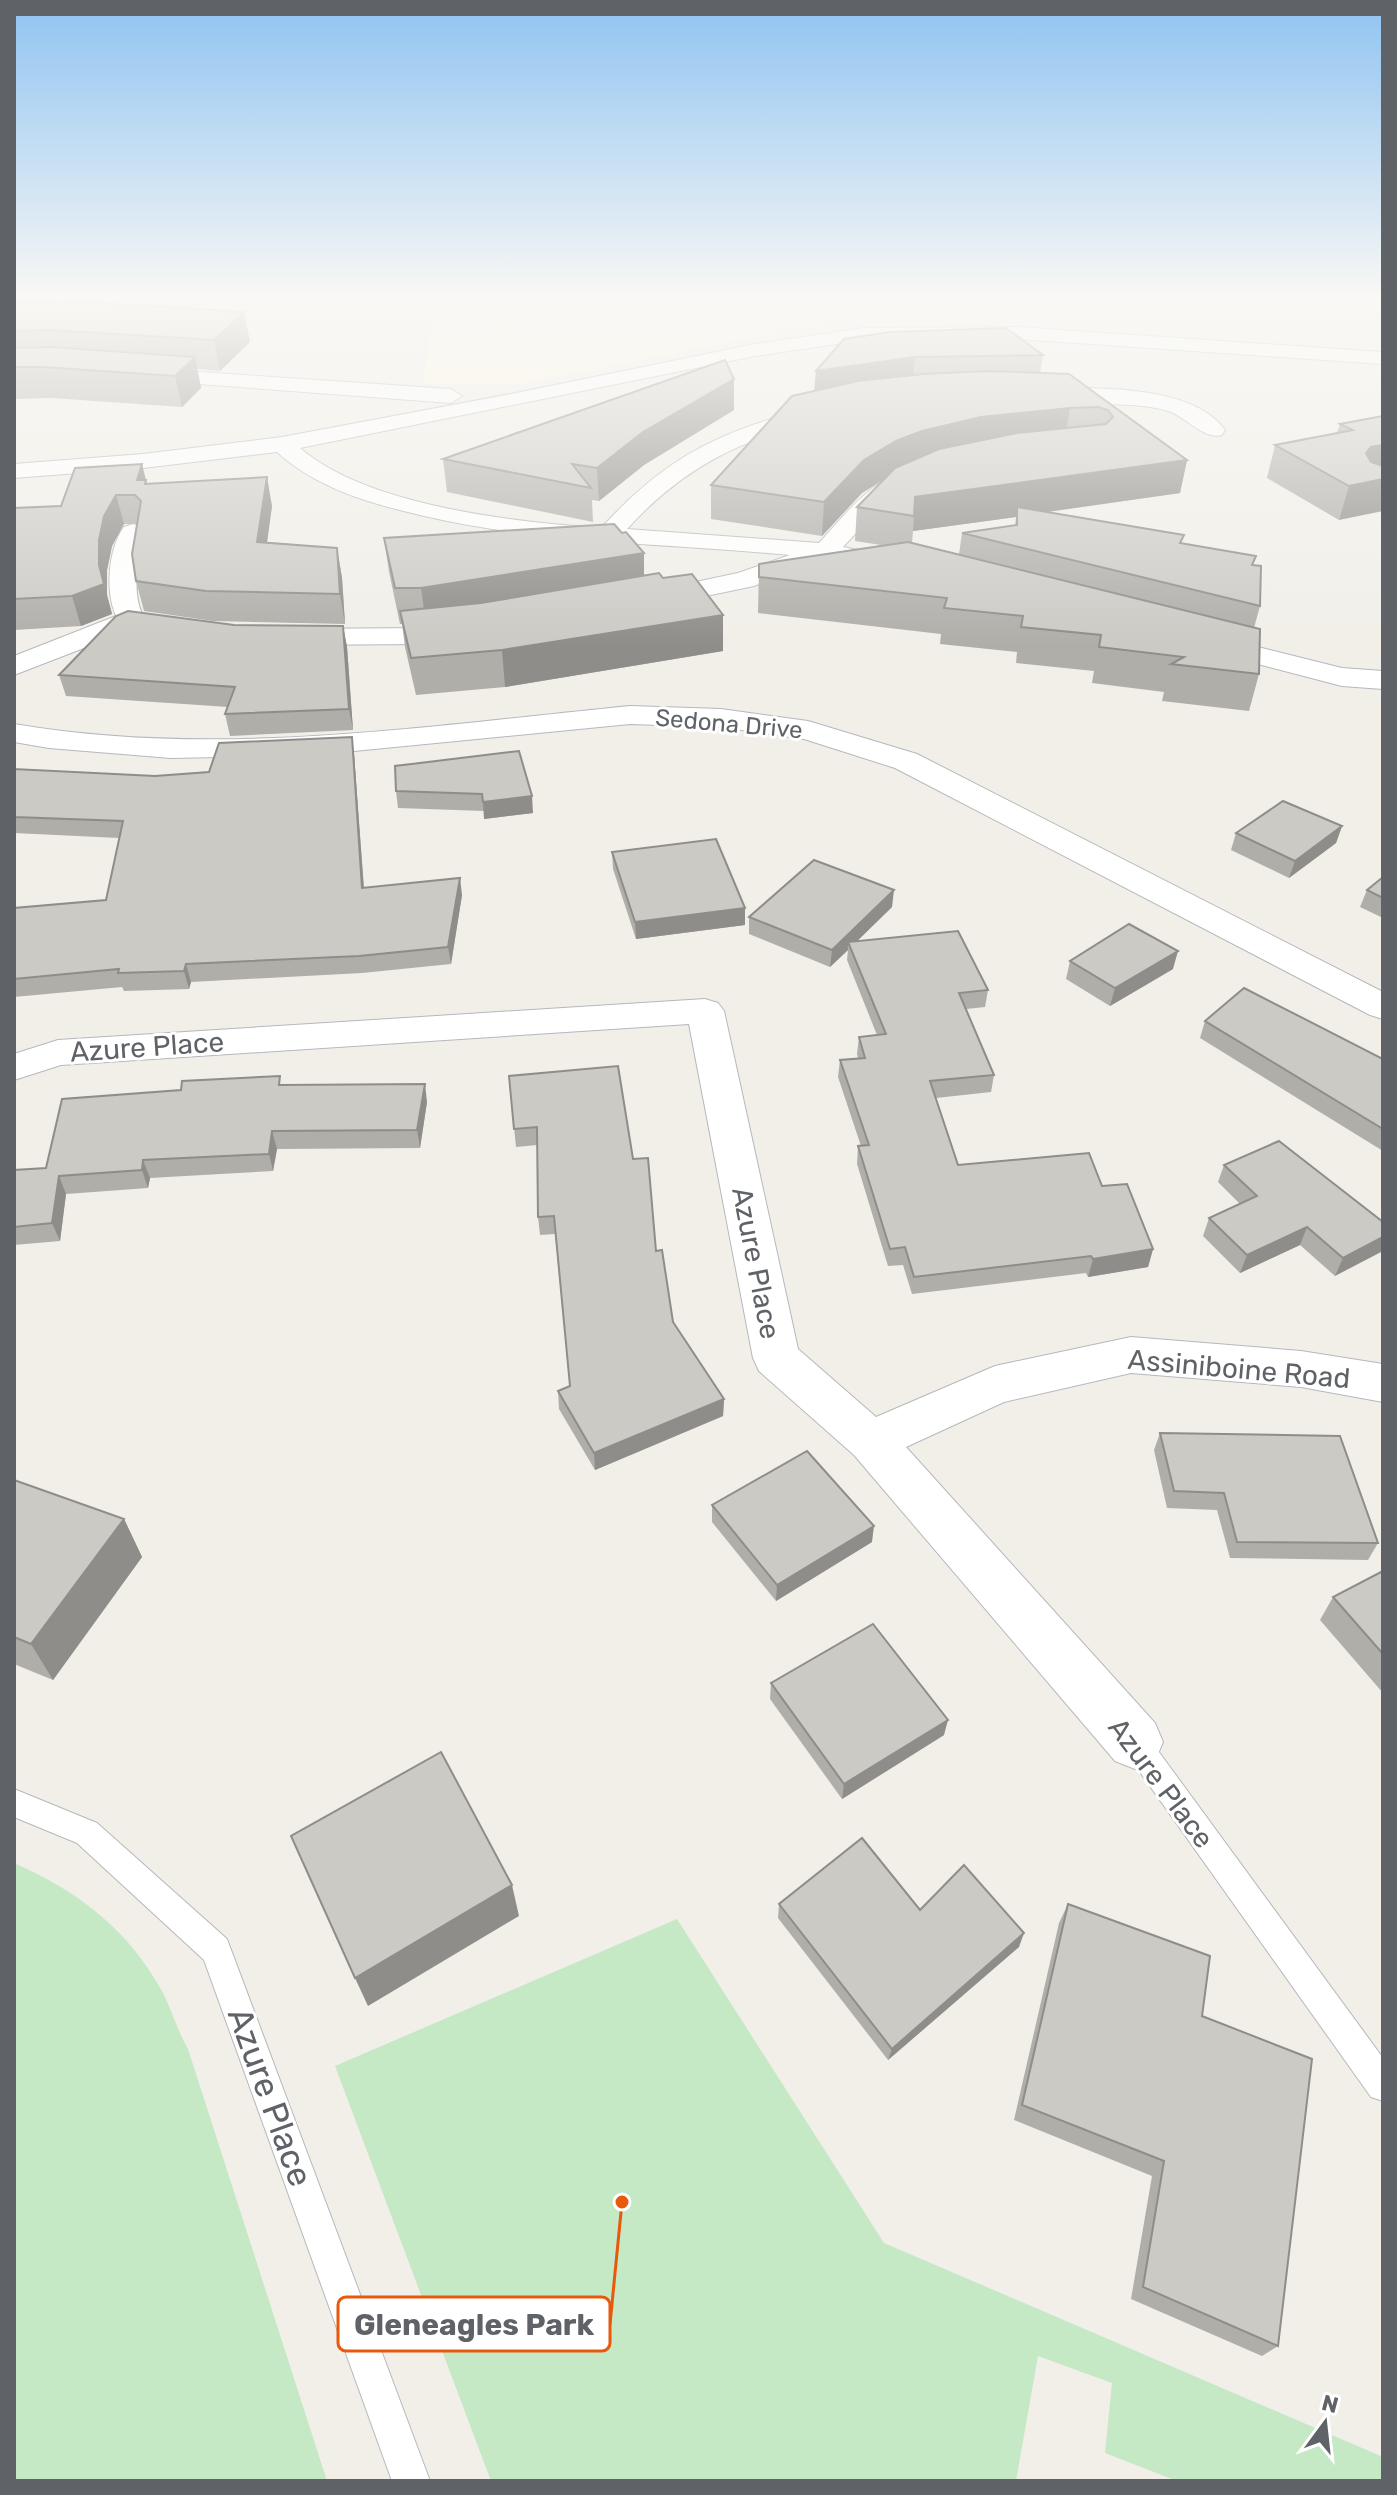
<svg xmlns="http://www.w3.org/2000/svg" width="1397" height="2495" font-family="Rubik,sans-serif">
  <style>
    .commercial { fill: #fef7e0 }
    .green { fill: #c5e8c5 }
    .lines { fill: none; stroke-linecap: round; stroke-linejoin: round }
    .service-casing { stroke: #b5b8bc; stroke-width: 2 }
    .minor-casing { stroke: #b5b8bc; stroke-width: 2 }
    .service { fill: #fff; fill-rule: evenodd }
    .minor { fill: #fff; fill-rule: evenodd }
    .wall { fill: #afaea9; fill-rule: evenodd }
    .shaded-wall { fill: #8f8d8a }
    .building { fill: #cccac5; stroke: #8f8d8a; stroke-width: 2 }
    .labels { text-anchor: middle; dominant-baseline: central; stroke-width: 6; stroke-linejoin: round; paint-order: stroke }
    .far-street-label { font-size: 24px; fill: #5f6368; stroke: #fff }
    .street-label { font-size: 28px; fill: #5f6368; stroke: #fff }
    .near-street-label { font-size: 34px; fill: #5f6368; stroke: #fff }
    .leader { fill: none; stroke: #e8590c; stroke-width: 3 }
    .callout-dot { fill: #e8590c; stroke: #fff; stroke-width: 3 }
    .callout { fill: #fff; stroke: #e8590c; stroke-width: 3 }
    .callout-label { font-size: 30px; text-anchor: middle; font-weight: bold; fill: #5f6368 }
  </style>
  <rect width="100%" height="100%" fill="#f1efe8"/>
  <polygon class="commercial" points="434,297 790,297 846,318 522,384 423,384"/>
  <g class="green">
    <path d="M14,1863c64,28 115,67 149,130 9,18 15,39 25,56l139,432h-313z"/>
    <polygon points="677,1919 884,2243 1383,2457 1383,2481 1177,2481 1105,2453 1112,2383 1038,2356 1016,2481 491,2481 335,2066"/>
  </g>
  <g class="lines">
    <g class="service-casing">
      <g id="service">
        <polygon points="1135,1729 1145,1733 1383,2058 1383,2101 1371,2097 1125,1751 1121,1742 1125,1733"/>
        <polygon points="14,1789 97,1823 227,1939 430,2481 392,2481 204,1960 77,1843 14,1817"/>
      </g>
    </g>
    <g class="minor-casing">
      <g id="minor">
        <path d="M1018,327l365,25v12l-365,-25 -154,1 -109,16 -455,92c67,58 214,74 301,80 69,-75 122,-98 220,-123l8,2 3,5 -3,5c-84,21 -143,47 -202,112l192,14c21,-22 60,-76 95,-67l3,5 -3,5 -27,14 -44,47 61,12 4,6 -4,6 -9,2 -68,-14 -73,27 -110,23 -10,-2 -4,-6 4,-6 104,-22 52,-18c-124,-12 -248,-11 -370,-40 -52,-12 -103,-27 -143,-63l-134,16 -129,10v-14l129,-10 139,-17 234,-44 239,-49 109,-16z"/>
        <polygon points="140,368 451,389 462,396 451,403 132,379 129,374"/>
        <path d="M1040,387c52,2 152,-4 185,43l-3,5c-19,5 -35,-18 -54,-24 -44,-13 -92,-1 -136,-12l-3,-5z"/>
        <path d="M133,524l9,3 4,5c-7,27 -15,55 -4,82l47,10 4,6 -4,6 -10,2 -46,-9 -119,46v-19l102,-40c-11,-25 -8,-67 8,-89z"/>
        <polygon points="462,622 472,624 476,630 472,636 426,644 287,645 277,643 273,637 277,631 287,629 426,628"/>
        <polygon points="1202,633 1342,668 1383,671 1383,689 1342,686 1192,647 1188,641 1192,635"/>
        <path d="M630,706l91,3 87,12 109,33 466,238v27l-13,-4 -475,-247 -91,-29 -83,-12 -91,-3 -317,31 -142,3 -122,-10 -35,-6v-18c204,35 412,2 616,-18z"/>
        <polygon points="705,999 718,1003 724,1011 798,1349 876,1417 995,1366 1131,1337 1301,1351 1383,1364 1383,1402 1301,1387 1131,1373 1004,1402 906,1447 1155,1723 1163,1742 1155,1761 1135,1769 1115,1761 854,1455 759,1371 753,1358 689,1024 61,1065 14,1080 14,1054 58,1040"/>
      </g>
    </g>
    <use href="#service" class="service"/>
    <use href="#minor" class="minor"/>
  </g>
  <g class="wall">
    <polygon points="14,302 250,342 220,371 197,369 201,388 182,407 51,398 14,399"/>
    <path d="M844,339l199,16 -3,18 29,1 118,86 -7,33 -132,19 134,31 72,22 6,41 -6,22 5,46 -10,37 -87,-10 2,-9 -72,-9 2,-12 -78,-8 1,-11 -77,-8 1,-10 -183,-21 1,-49 122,-19 -26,-4 2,-34 26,-27 -21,13 -40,43 -111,-17v-34l103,-94 2,-20zM1016,517l-1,9 -53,7 -3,21 -47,-11 1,-12z"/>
    <polygon points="734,410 644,465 599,501 592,500 593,522 447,492 443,459"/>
    <polygon points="1383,416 1339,520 1267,478 1275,445 1337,433 1340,424"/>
    <polygon points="147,483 272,506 267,542 337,548 342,578 345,624 213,621 144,611 136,581 137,524 124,524 112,546 107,570 107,595 112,614 81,626 14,630 14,508 61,506"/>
    <polygon points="384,538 644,575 723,651 505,687 416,695 405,647 402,624 400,624 389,572"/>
    <polygon points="234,625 343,626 347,647 353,730 230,736 225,714 228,707 66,696 59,675"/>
    <polygon points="352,737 354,754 364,888 462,895 451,964 362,973 191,982 189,989 124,991 122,987 14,997 14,908 106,900 119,838 14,833 14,769 155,776 209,772"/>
    <polygon points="519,751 533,813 484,819 484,811 398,808 396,791"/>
    <polygon points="1342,826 1336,843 1289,878 1231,850 1236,833"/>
    <polygon points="612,852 745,925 636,939 613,869"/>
    <polygon points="1383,877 1383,918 1360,907 1367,890"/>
    <polygon points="892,907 857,941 988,990 985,1007 966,1009 994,1075 991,1092 936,1098 958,1165 1102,1186 1153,1249 1148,1267 1088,1277 1086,1273 912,1294 903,1265 888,1266 857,1164 858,1146 861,1146 838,1077 840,1060 858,1058 857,1054 859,1037 877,1035 847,960 848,950 830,967 749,934 749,917"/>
    <polygon points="1070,961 1173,969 1110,1006 1066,979"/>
    <polygon points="1205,1021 1383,1059 1383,1151 1200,1038"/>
    <polygon points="509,1076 633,1159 673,1322 724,1399 723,1416 595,1470 559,1409 558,1391 570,1386 555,1234 540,1235 538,1217 537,1145 516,1147"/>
    <polygon points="282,1085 427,1102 420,1148 277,1149 273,1171 150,1178 148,1188 66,1194 60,1241 14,1245 14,1170 46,1168"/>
    <polygon points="1224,1165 1383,1222 1335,1276 1300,1245 1240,1273 1203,1236 1209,1218 1240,1204 1218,1182"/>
    <polygon points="1160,1433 1378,1543 1368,1560 1230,1558 1217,1510 1167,1508 1154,1450"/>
    <polygon points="14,1480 124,1519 142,1557 53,1680 14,1664"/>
    <polygon points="712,1505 872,1542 776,1601 712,1522"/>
    <polygon points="1383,1571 1383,1693 1320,1620 1333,1597"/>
    <polygon points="771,1683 944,1735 842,1799 770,1699"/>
    <polygon points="779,1904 1019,1947 888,2060 778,1918"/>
    <polygon points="1068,1904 1202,2016 1278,2346 1262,2356 1131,2299 1152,2176 1014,2120 1059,1923"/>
  </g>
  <g class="shaded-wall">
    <polygon points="244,312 250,342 220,371 214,340"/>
    <polygon points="195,357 201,388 182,407 175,376"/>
    <polygon points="915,357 912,388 814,402 816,371"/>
    <polygon points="734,379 734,410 644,465 599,501 597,468 643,432"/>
    <polygon points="1070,408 1065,440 893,474 862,493 822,536 824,502 864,460 896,441 922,431 981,417"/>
    <polygon points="1383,445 1383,511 1339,520 1349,486 1366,453 1371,447"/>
    <polygon points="1187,460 1180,493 1017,516 1017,507 1016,517 913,531 915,497"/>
    <polygon points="142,464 153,508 137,480"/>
    <polygon points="267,477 272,506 263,571 257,542"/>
    <polygon points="116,495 124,524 112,546 107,570 107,595 112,614 81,626 72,596 99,565 99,540 104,516"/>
    <polygon points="337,548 342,578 345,624 340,594"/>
    <polygon points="644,553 644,589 426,624 421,588"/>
    <polygon points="723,615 723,651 505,687 502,650"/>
    <polygon points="343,626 347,647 353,730 349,709"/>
    <polygon points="352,737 354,754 365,905 362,888"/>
    <polygon points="532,796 533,813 484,819 483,802"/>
    <polygon points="1342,826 1336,843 1289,878 1295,861"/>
    <polygon points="460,878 462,895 451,964 448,947"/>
    <polygon points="894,890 892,907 850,948 848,942 848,950 830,967 832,950"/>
    <polygon points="745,908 745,925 636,939 635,922"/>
    <polygon points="1178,951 1173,969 1110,1006 1115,988"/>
    <polygon points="186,964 191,982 189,989 184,971"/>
    <polygon points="425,1084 427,1102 420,1148 417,1130"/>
    <polygon points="272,1131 277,1149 273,1171 269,1154"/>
    <polygon points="143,1160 150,1178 148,1188 142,1170"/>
    <polygon points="59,1176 66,1194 60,1241 52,1223"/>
    <polygon points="1307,1227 1300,1245 1240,1273 1247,1255"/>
    <polygon points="1383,1237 1383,1251 1335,1276 1343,1258"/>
    <polygon points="1153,1249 1148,1267 1088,1277 1093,1259"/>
    <polygon points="724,1399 723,1416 595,1470 594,1453"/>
    <polygon points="124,1519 142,1557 53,1680 31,1644"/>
    <polygon points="874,1526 872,1542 776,1601 777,1585"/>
    <polygon points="948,1720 944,1735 842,1799 844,1784"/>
    <polygon points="512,1885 519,1916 368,2006 355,1978"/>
    <polygon points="1024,1933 1019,1947 888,2060 892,2049"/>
  </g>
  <g class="building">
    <polygon points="78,301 244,312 214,340 51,330 14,331 14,302"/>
    <polygon points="1006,328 1043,355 915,357 816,371 844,339 890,332"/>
    <polygon points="51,347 195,357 175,376 43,367 14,367 14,348"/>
    <polygon points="725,360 734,379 643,432 597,468 572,464 591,488 443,459"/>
    <polygon points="988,371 1069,374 1187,460 915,497 914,516 857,507 895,468 939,449 1017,433 1106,424 1113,417 1108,410 1098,407 1070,408 981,417 922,431 896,441 864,460 824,502 711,485 792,396 858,381 923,374"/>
    <polygon points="1383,416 1383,445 1371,447 1366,453 1371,462 1383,466 1383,479 1349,486 1275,445 1353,430 1340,424"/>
    <polygon points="142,464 137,480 146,480 145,484 267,477 257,542 337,548 340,594 206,591 136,581 132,554 141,501 135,495 116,495 104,516 99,540 99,565 104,584 72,596 14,599 14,508 61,506 75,468"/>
    <polygon points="1017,507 1184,535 1180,543 1256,556 1252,565 1261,566 1260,606 962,533 1017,525"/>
    <polygon points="614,524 622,533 626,532 644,553 421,588 395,588 384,538"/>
    <polygon points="908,542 1260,629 1259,674 1171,664 1184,657 1099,647 1101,635 1021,627 1023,616 944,608 947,598 759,577 759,564"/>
    <polygon points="659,573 663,578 692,574 723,615 502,650 411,658 400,611 481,603"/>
    <polygon points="128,611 234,625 343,626 349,709 225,714 235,687 59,675 116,616"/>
    <polygon points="352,737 362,888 460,878 448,947 359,956 186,964 184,971 118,973 119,969 14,979 14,908 106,900 123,821 14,817 14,769 155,776 209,772 219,743"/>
    <polygon points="519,751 532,796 483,802 482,794 396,791 395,766"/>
    <polygon points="1283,801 1342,826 1295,861 1236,833"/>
    <polygon points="716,839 745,908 635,922 612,852"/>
    <polygon points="814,860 894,890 832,950 749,917"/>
    <polygon points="1383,877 1383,898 1367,890"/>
    <polygon points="1129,924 1178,951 1115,988 1070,961"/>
    <polygon points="958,931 988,990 959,993 994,1075 930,1081 958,1165 1089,1153 1102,1186 1127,1184 1153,1249 1093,1259 1091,1256 914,1277 905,1247 890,1249 858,1146 869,1145 840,1060 865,1058 859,1037 886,1034 848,942"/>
    <polygon points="1244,988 1383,1059 1383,1129 1205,1021"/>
    <polygon points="618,1066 633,1159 648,1158 656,1251 662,1250 673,1322 724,1399 594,1453 558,1391 570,1386 554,1216 538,1217 537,1127 514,1129 509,1076"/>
    <polygon points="280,1076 279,1085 425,1084 417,1130 272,1131 269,1154 143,1160 142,1170 59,1176 52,1223 14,1227 14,1170 46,1168 62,1099 181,1090 182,1081"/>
    <polygon points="1279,1141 1383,1222 1383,1237 1343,1258 1307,1227 1247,1255 1209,1218 1257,1196 1224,1165"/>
    <polygon points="1160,1433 1340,1436 1378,1543 1237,1542 1224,1493 1174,1491"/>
    <polygon points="807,1451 874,1526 777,1585 712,1505"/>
    <polygon points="14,1480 124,1519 31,1644 14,1637"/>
    <polygon points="1383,1571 1383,1654 1333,1597"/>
    <polygon points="873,1624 948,1720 844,1784 771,1683"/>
    <polygon points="441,1752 512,1885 355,1978 291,1836"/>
    <polygon points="862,1838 920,1910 964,1865 1024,1933 892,2049 779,1904"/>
    <polygon points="1068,1904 1210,1956 1202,2016 1312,2059 1278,2346 1143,2287 1164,2161 1022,2105"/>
  </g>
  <linearGradient id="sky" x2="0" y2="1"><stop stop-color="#8fc3f1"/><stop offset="0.46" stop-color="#f9f8f5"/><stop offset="1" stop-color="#f9f8f5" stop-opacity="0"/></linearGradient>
  <rect width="1397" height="646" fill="url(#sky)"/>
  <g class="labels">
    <g class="far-street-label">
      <text transform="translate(729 724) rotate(5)">Sedona Drive</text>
    </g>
    <g class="street-label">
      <text transform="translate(147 1047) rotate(-4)">Azure Place</text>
      <text transform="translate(756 1263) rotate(79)">Azure Place</text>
      <text transform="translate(1239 1369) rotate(5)">Assiniboine Road</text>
      <text transform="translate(1161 1783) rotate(53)">Azure Place</text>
    </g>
    <g class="near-street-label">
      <text transform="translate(270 2097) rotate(70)">Azure Place</text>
    </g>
  </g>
  <path class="leader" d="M622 2202L610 2324"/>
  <circle class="callout-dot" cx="622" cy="2202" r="8"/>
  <rect class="callout" x="338" y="2297" width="272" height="54" rx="8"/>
  <g class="callout-label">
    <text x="474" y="2335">Gleneagles Park</text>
  </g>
  <rect width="1397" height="2495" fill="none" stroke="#5f6368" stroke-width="32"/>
  <g transform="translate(1325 2423) rotate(15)" stroke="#ffffff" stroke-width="6" paint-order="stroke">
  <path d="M0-6L14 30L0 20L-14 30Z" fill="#5f6368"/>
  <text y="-12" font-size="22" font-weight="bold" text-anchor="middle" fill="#5f6368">N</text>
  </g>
</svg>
